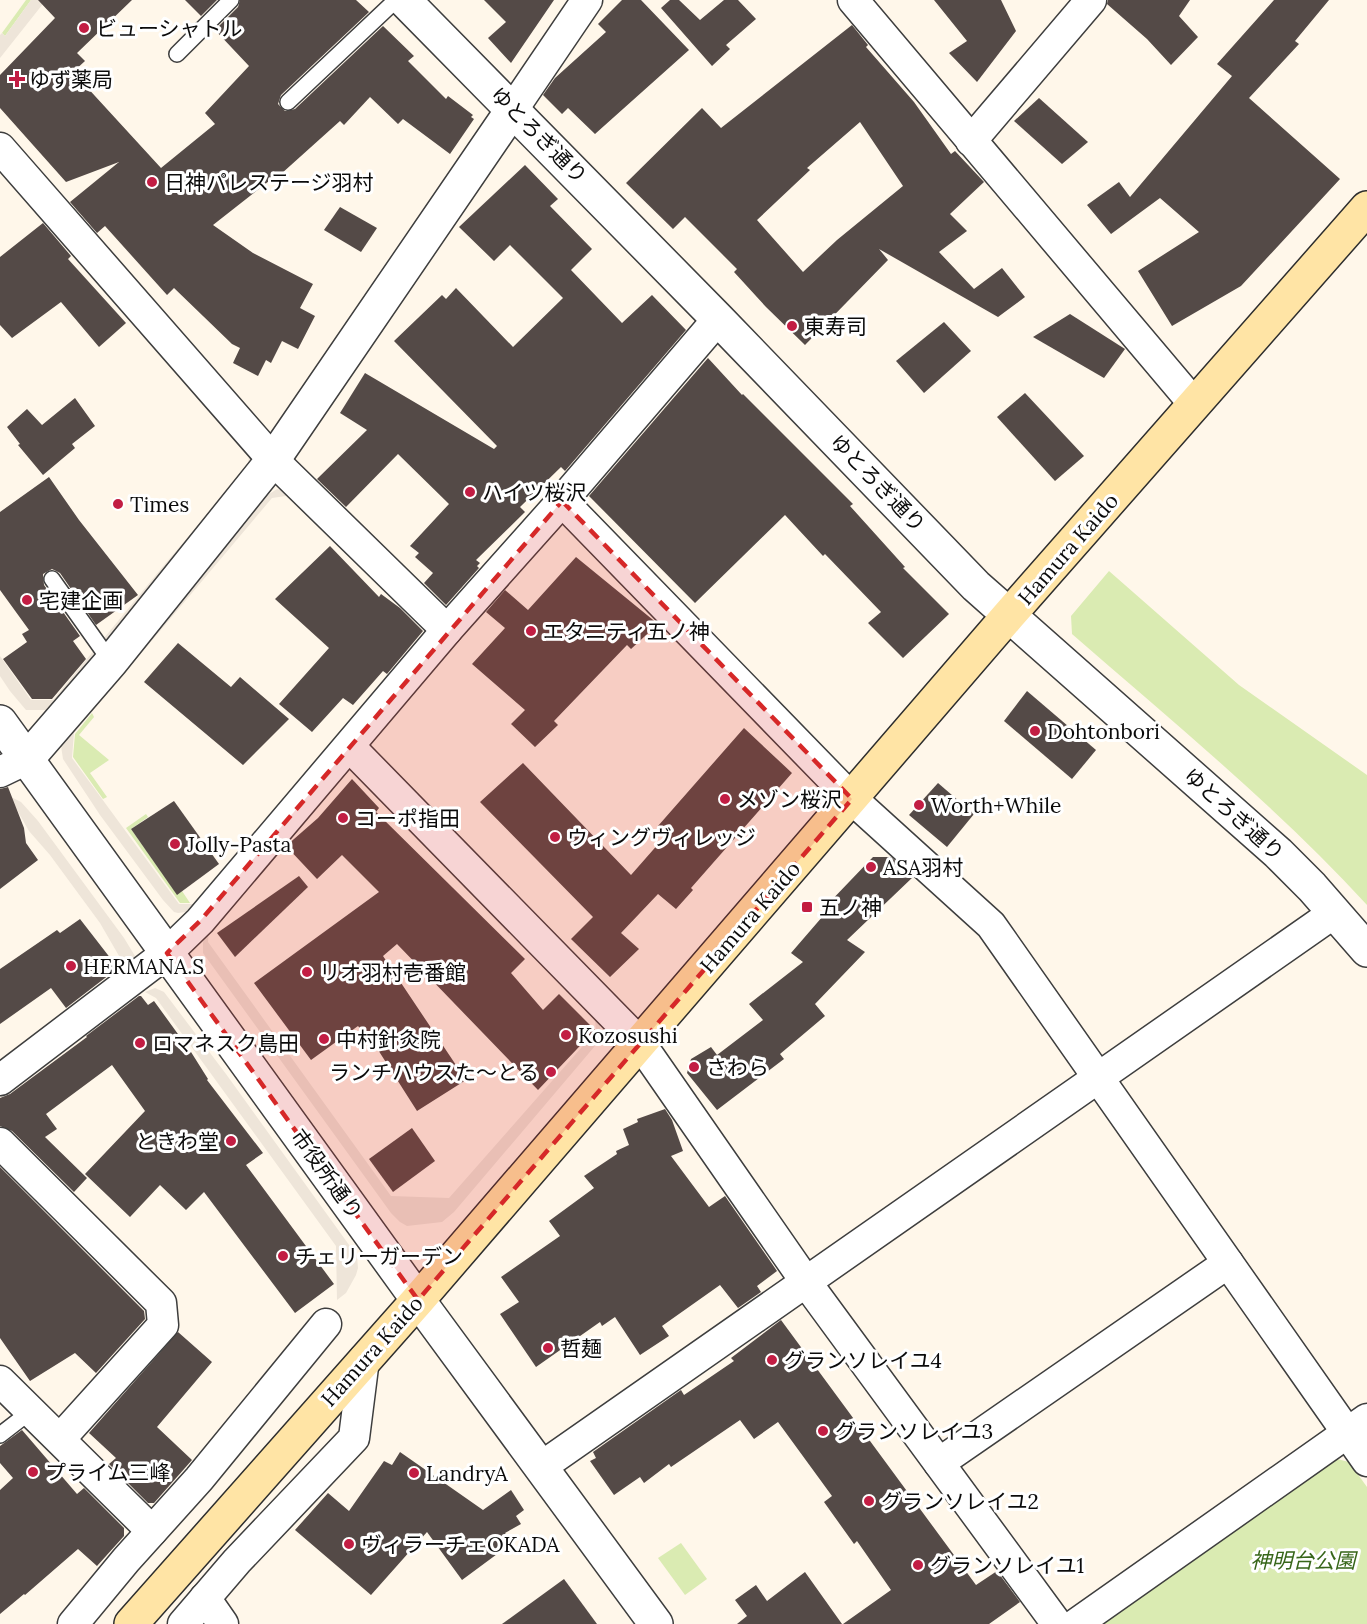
<svg xmlns="http://www.w3.org/2000/svg" width="1367" height="1624" font-family="Lora,'Noto Sans JP',serif">
  <style>
    .green { fill: #daebb2 }
    .plaza { fill: #eee5d9 }
    .building { fill: #544a47; fill-rule: evenodd }
    .lines { fill: none; stroke-linecap: round; stroke-linejoin: round }
    .service-casing { stroke: #3e3e3e; stroke-width: 18 }
    .minor-casing { stroke: #3e3e3e; stroke-width: 33 }
    .tertiary-casing { stroke: #3e3e3e; stroke-width: 36 }
    .secondary-casing { stroke: #2d2d2d; stroke-width: 36 }
    .service { stroke: #fff; stroke-width: 15 }
    .minor { stroke: #fff; stroke-width: 30 }
    .tertiary { stroke: #fff; stroke-width: 33 }
    .secondary { stroke: #ffe4a5; stroke-width: 33 }
    .marked { fill: #d62828; fill-opacity: 0.2; stroke: #d62828; stroke-width: 4.5; stroke-dasharray: 12 8; stroke-linejoin: round }
    .poi-dot { fill: #c21d43; stroke: #fff; stroke-width: 2 }
    .labels { text-anchor: middle; dominant-baseline: central; stroke-width: 6; stroke-linejoin: round; paint-order: stroke }
    .poi-label { font-size: 21px; fill: #0b0b0b; stroke: #fff; text-anchor: start }
    .street-label { font-size: 21px; fill: #0b0b0b; stroke: #fff }
    .park-label { font-size: 21px; font-style: italic; fill: #376619; stroke: #fff }
  </style>
  <rect width="100%" height="100%" fill="#fff7ea"/>
  <g class="green">
    <polygon points="26,0 31,0 5,36 2,33"/>
    <path d="M1109,571l130,114 128,90v130c-90,-98 -194,-183 -295,-271l-1,-18z"/>
    <polygon points="92,713 94,717 79,735 109,760 90,773 107,797 103,799 73,757 75,734"/>
    <polygon points="146,814 148,817 131,829 177,894 182,891 190,903 180,903 126,828"/>
    <polygon points="1337,1459 1349,1462 1367,1487 1367,1624 1103,1624"/>
    <polygon points="681,1543 707,1579 685,1595 658,1558"/>
  </g>
  <g class="plaza">
    <polygon points="31,0 46,0 0,58 0,35 2,33 5,36"/>
    <polygon points="249,457 252,462 169,570 48,710 26,710 10,691 0,676 0,656 31,700 53,700 165,564 247,468"/>
    <polygon points="277,489 287,492 286,496 272,498 74,733 72,758 179,904 193,904 186,912 178,913 174,912 163,900 100,815 63,759 61,746 65,737 263,498"/>
    <polygon points="9,796 21,802 38,821 124,938 135,956 126,968 100,923 50,855 29,831"/>
    <polygon points="209,929 208,942 391,1196 449,1198 596,1031 595,1019 599,1023 602,1034 600,1040 454,1212 442,1222 407,1226 400,1222 391,1213 203,953 203,942"/>
    <polygon points="155,988 164,992 226,1074 357,1256 358,1268 356,1275 346,1293 337,1300 336,1246 156,998 145,992"/>
  </g>
  <g class="building">
    <polygon points="38,0 132,0 77,53 85,61 73,72 161,168 215,124 205,113 249,66 215,30 238,7 240,0 356,0 369,12 281,95 278,104 285,111 295,109 383,26 414,56 408,61 446,99 448,96 473,115 471,117 474,119 450,154 403,119 398,124 370,97 344,125 340,121 271,183 269,181 213,225 253,253 313,284 300,308 315,316 298,349 282,341 271,363 266,360 258,376 233,363 240,348 232,344 174,288 167,295 105,226 97,233 70,202 119,162 66,182 0,108 0,75 55,18"/>
    <polygon points="185,0 217,0 201,16"/>
    <polygon points="484,0 554,0 511,63 488,38 506,22"/>
    <polygon points="622,0 641,0 689,50 595,134 568,108 562,114 543,95 555,78 606,32 598,24"/>
    <polygon points="670,0 679,0 700,20 724,0 738,0 756,19 726,45 730,49 712,66 661,8"/>
    <polygon points="934,0 1001,0 1016,31 977,82 949,53 967,41"/>
    <polygon points="1108,0 1190,0 1179,16 1198,37 1171,65 1147,39 1107,4"/>
    <polygon points="1274,0 1329,0 1295,41 1299,44 1249,98 1340,179 1241,286 1172,326 1138,271 1199,232 1160,198 1111,234 1087,205 1119,182 1130,197 1232,76 1217,64"/>
    <path d="M852,25l16,20 -2,2 48,55 37,52 4,-3 29,31 -34,32 17,17 -28,21 35,37 28,-21 23,29 -27,20 -119,-68 9,11 -83,85 -39,-38 -32,-35 3,-3 -52,-52 -12,12 -47,-46 76,-75 19,20zM860,122l43,64 -66,54 -34,32 -46,-52 53,-50 -3,-2z"/>
    <polygon points="1039,98 1088,142 1062,164 1014,121"/>
    <polygon points="525,165 558,199 550,206 592,249 571,270 622,323 652,295 686,330 565,471 561,467 520,507 525,512 476,560 480,563 477,566 479,568 446,605 424,583 433,573 415,557 419,553 410,546 449,504 398,454 346,507 317,479 367,430 340,413 365,373 494,449 497,446 394,341 442,295 446,299 456,288 513,347 563,298 510,245 494,261 459,227"/>
    <polygon points="340,207 377,228 361,252 324,230"/>
    <polygon points="43,223 71,256 68,259 126,323 99,347 61,302 12,338 0,325 0,257"/>
    <polygon points="1070,314 1125,349 1104,378 1033,337"/>
    <polygon points="944,322 971,351 924,393 896,361"/>
    <polygon points="708,358 742,395 743,394 853,504 850,506 905,567 903,568 949,614 903,658 868,623 881,612 825,554 823,556 785,515 695,603 589,496"/>
    <polygon points="1025,393 1084,456 1055,481 997,417"/>
    <polygon points="75,398 95,426 72,444 75,448 43,475 18,445 20,444 7,427 27,409 42,425"/>
    <polygon points="49,477 79,520 138,595 96,625 60,573 52,569 43,574 44,585 80,636 73,641 86,659 52,699 32,699 3,659 27,642 22,634 29,630 0,590 0,512"/>
    <polygon points="330,546 379,597 381,594 400,608 423,631 387,674 383,671 353,705 343,698 312,732 279,704 329,648 275,599"/>
    <polygon points="576,557 658,624 631,649 627,645 554,721 558,725 535,747 511,724 525,710 472,664 505,628 486,612 505,590 528,610"/>
    <polygon points="178,643 231,687 240,677 289,719 243,765 144,682"/>
    <polygon points="1027,691 1096,750 1072,779 1004,721"/>
    <polygon points="744,728 792,773 691,888 693,890 676,909 658,894 621,933 639,949 610,977 571,939 593,917 480,802 523,763 631,875 667,834 658,826"/>
    <polygon points="352,779 379,808 376,812 525,959 511,973 543,1010 559,994 595,1030 538,1090 397,944 383,956 466,1080 417,1111 366,1031 364,1033 358,1026 311,1060 254,983 379,892 342,855 317,879 286,846 318,818"/>
    <polygon points="938,783 974,814 947,847 909,815"/>
    <polygon points="8,787 24,828 26,843 38,860 0,889 0,789"/>
    <polygon points="174,801 219,864 177,895 131,829"/>
    <polygon points="873,857 891,857 913,877 847,940 865,952 815,1004 825,1016 780,1054 784,1059 717,1110 687,1073 691,1059 711,1047 717,1055 763,1020 749,1004 803,962 791,953 829,909 826,906"/>
    <polygon points="299,876 308,887 235,957 217,933"/>
    <polygon points="80,919 118,968 66,1008 51,988 0,1024 0,969 57,930 60,933"/>
    <polygon points="139,996 141,996 148,1005 154,1001 191,1052 208,1079 207,1080 263,1153 246,1165 334,1284 295,1313 204,1192 186,1210 160,1185 130,1217 85,1174 145,1111 112,1065 46,1114 57,1129 45,1137 87,1178 74,1192 12,1131 0,1126 0,1098 10,1094 87,1037 86,1036"/>
    <polygon points="665,1109 672,1120 683,1151 671,1156 709,1207 725,1196 777,1271 757,1286 761,1292 738,1308 720,1285 662,1326 669,1336 640,1355 615,1317 602,1326 600,1322 536,1367 500,1314 519,1302 501,1277 560,1236 549,1221 594,1188 584,1176 617,1154 616,1151 629,1145 623,1129 638,1122 637,1119"/>
    <polygon points="412,1128 435,1161 393,1192 369,1159"/>
    <polygon points="0,1167 144,1311 145,1319 96,1373 75,1353 30,1381 0,1338"/>
    <polygon points="781,1320 976,1585 997,1571 1020,1602 989,1624 843,1624 891,1590 857,1541 854,1544 824,1502 832,1496 778,1422 754,1439 740,1420 671,1467 669,1464 644,1483 640,1477 614,1495 590,1461 596,1458 593,1452 681,1390 684,1395 734,1361 731,1358"/>
    <polygon points="178,1332 212,1362 157,1427 192,1460 154,1503 148,1503 109,1464 116,1458 89,1433"/>
    <polygon points="22,1430 77,1494 84,1488 124,1528 124,1536 97,1566 78,1549 25,1595 24,1594 0,1614 0,1490 13,1478 0,1463 0,1446"/>
    <polygon points="400,1452 483,1510 511,1490 524,1510 516,1516 521,1524 505,1533 512,1543 462,1580 427,1532 371,1595 295,1530 328,1493 349,1511 384,1461 392,1465"/>
    <polygon points="805,1572 842,1624 737,1624 747,1616 735,1600 756,1585 767,1601"/>
    <polygon points="564,1579 597,1624 502,1624"/>
  </g>
  <g class="lines">
    <g class="service-casing">
      <g id="service">
        <polyline points="177,54 231,0"/>
        <polyline points="288,102 396,0"/>
        <polyline points="52,579 111,662"/>
        <polyline points="0,1435 31,1411"/>
      </g>
    </g>
    <g class="minor-casing">
      <g id="minor">
        <polyline points="853,0 1195,405"/>
        <polyline points="513,109 587,0"/>
        <polyline points="971,141 1091,0"/>
        <polyline points="0,148 273,460 447,630"/>
        <polyline points="562,501 852,799 991,925 1367,1461"/>
        <polyline points="350,747 640,1043 806,1282 1057,1624"/>
        <polyline points="0,772 27,759"/>
        <polyline points="0,1080 167,953 200,921 447,630 562,501 718,319"/>
        <polyline points="0,1143 161,1303 163,1325 60,1439"/>
        <polyline points="0,1381 152,1531"/>
        <polyline points="939,1463 1228,1263"/>
        <polyline points="541,1467 1334,913"/>
        <polyline points="205,1598 223,1624"/>
        <polyline points="73,1624 126,1560 199,1479 326,1324"/>
        <polyline points="183,1624 237,1561 354,1438 364,1359"/>
        <polyline points="1076,1624 1367,1419"/>
      </g>
    </g>
    <g class="tertiary-casing">
      <g id="tertiary">
        <polyline points="404,0 718,319 976,586 1278,853 1312,887 1367,950"/>
        <polyline points="0,722 418,1300 656,1624"/>
        <polyline points="27,759 111,662 273,460 513,109"/>
      </g>
    </g>
    <g class="secondary-casing">
      <polyline id="secondary" points="131,1624 418,1300 1009,615 1367,208"/>
    </g>
    <use href="#service" class="service"/>
    <use href="#minor" class="minor"/>
    <use href="#tertiary" class="tertiary"/>
    <use href="#secondary" class="secondary"/>
  </g>
  <path class="marked" d="M562,501l290,298 -434,501 -251,-347 33,-32z"/>
  <g class="poi-dot">
    <circle cx="84" cy="28" r="6"/>
    <path d="M14 70h6v6h6v6h-6v6h-6v-6h-6v-6h6z"/>
    <circle cx="152" cy="182" r="6"/>
    <circle cx="792" cy="326" r="6"/>
    <circle cx="470" cy="492" r="6"/>
    <circle cx="118" cy="504" r="6"/>
    <circle cx="27" cy="600" r="6"/>
    <circle cx="531" cy="631" r="6"/>
    <circle cx="1035" cy="731" r="6"/>
    <circle cx="725" cy="799" r="6"/>
    <circle cx="919" cy="805" r="6"/>
    <circle cx="343" cy="818" r="6"/>
    <circle cx="555" cy="837" r="6"/>
    <circle cx="175" cy="844" r="6"/>
    <circle cx="871" cy="867" r="6"/>
    <rect x="801" y="901" width="12" height="12" rx="3"/>
    <circle cx="71" cy="966" r="6"/>
    <circle cx="307" cy="972" r="6"/>
    <circle cx="566" cy="1035" r="6"/>
    <circle cx="324" cy="1039" r="6"/>
    <circle cx="140" cy="1043" r="6"/>
    <circle cx="694" cy="1067" r="6"/>
    <circle cx="551" cy="1072" r="6"/>
    <circle cx="231" cy="1141" r="6"/>
    <circle cx="283" cy="1256" r="6"/>
    <circle cx="548" cy="1348" r="6"/>
    <circle cx="772" cy="1360" r="6"/>
    <circle cx="823" cy="1431" r="6"/>
    <circle cx="33" cy="1472" r="6"/>
    <circle cx="414" cy="1473" r="6"/>
    <circle cx="869" cy="1501" r="6"/>
    <circle cx="349" cy="1544" r="6"/>
    <circle cx="918" cy="1565" r="6"/>
  </g>
  <g class="labels">
    <g class="poi-label">
      <text x="96" y="28">ビューシャトル</text>
      <text x="29" y="79">ゆず薬局</text>
      <text x="164" y="182">日神パレステージ羽村</text>
      <text x="804" y="326">東寿司</text>
      <text x="482" y="492">ハイツ桜沢</text>
      <text x="130" y="504">Times</text>
      <text x="39" y="600">宅建企画</text>
      <text x="543" y="631">エタニティ五ノ神</text>
      <text x="1047" y="731">Dohtonbori</text>
      <text x="737" y="799">メゾン桜沢</text>
      <text x="931" y="805">Worth+While</text>
      <text x="355" y="818">コーポ指田</text>
      <text x="567" y="837">ウィングヴィレッジ</text>
      <text x="187" y="844">Jolly-Pasta</text>
      <text x="883" y="867">ASA羽村</text>
      <text x="819" y="907">五ノ神</text>
      <text x="83" y="966">HERMANA.S</text>
      <text x="319" y="972">リオ羽村壱番館</text>
      <text x="578" y="1035">Kozosushi</text>
      <text x="336" y="1039">中村針灸院</text>
      <text x="152" y="1043">ロマネスク島田</text>
      <text x="706" y="1067">さわら</text>
      <text x="539" y="1072" text-anchor="end">ランチハウスた〜とる</text>
      <text x="219" y="1141" text-anchor="end">ときわ堂</text>
      <text x="295" y="1256">チェリーガーデン</text>
      <text x="560" y="1348">哲麺</text>
      <text x="784" y="1360">グランソレイユ4</text>
      <text x="835" y="1431">グランソレイユ3</text>
      <text x="45" y="1472">プライム三峰</text>
      <text x="426" y="1473">LandryA</text>
      <text x="881" y="1501">グランソレイユ2</text>
      <text x="361" y="1544">ヴィラーチェOKADA</text>
      <text x="930" y="1565">グランソレイユ1</text>
    </g>
    <g class="street-label">
      <text transform="translate(539 135) rotate(45)">ゆとろぎ通り</text>
      <text transform="translate(878 483) rotate(46)">ゆとろぎ通り</text>
      <text transform="translate(1068 549) rotate(-49)">Hamura Kaido</text>
      <text transform="translate(1234 814) rotate(42)">ゆとろぎ通り</text>
      <text transform="translate(750 917) rotate(-49)">Hamura Kaido</text>
      <text transform="translate(327 1174) rotate(54)">市役所通り</text>
      <text transform="translate(372 1351) rotate(-48)">Hamura Kaido</text>
    </g>
    <g class="park-label">
      <text x="1303" y="1560">神明台公園</text>
    </g>
  </g>
</svg>
